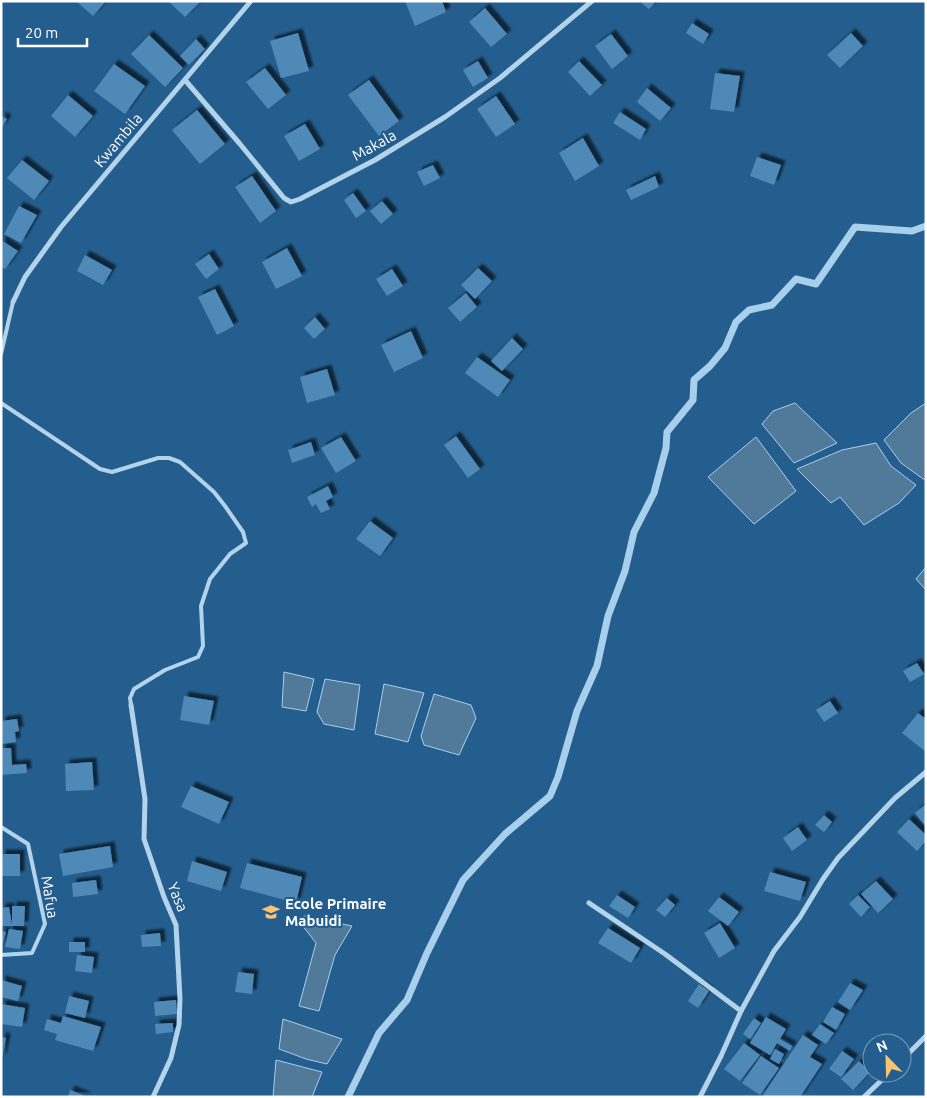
<svg xmlns="http://www.w3.org/2000/svg" width="927" height="1098" font-family="Ubuntu,sans-serif">
  <style>
    .water { fill: #50799a; stroke: #a8cfec }
    .lines { fill: none; stroke-linecap: round; stroke-linejoin: round }
    .stream { stroke: #a8cfec; stroke-width: 7 }
    .building { fill: #5089b7; filter: url(#shadow) }
    .service { stroke: #b3d3eb; stroke-width: 4 }
    .minor { stroke: #b3d3eb; stroke-width: 5 }
    .labels { text-anchor: middle; dominant-baseline: central; stroke-width: 4; stroke-linejoin: round; paint-order: stroke }
    .street-label { font-size: 15px; fill: #fff; stroke: #245e8e }
    .poi-label { font-size: 15px; font-weight: bold; fill: #fff; stroke: #245e8e; text-anchor: start }
  </style>
  <defs>
    <filter id="shadow"><feDropShadow dx="4.5" dy="-4.5" stdDeviation="1" flood-color="#0009"/></filter>
  </defs>
  <rect width="100%" height="100%" fill="#245e8e"/>
  <g class="water">
    <polygon points="795,403 837,443 794,463 762,424 773,411"/>
    <polygon points="926,403 926,481 901,463 884,440 911,413"/>
    <polygon points="756,437 796,491 754,524 708,477"/>
    <polygon points="876,443 891,466 916,485 899,503 864,525 840,497 831,503 797,469 842,450"/>
    <polygon points="926,567 926,590 916,579"/>
    <polygon points="284,672 314,679 306,711 282,707"/>
    <polygon points="325,679 360,685 354,730 324,724 317,712"/>
    <polygon points="384,684 424,693 408,742 375,734"/>
    <polygon points="434,694 471,705 476,718 459,755 424,745 421,736"/>
    <polygon points="304,916 352,926 335,955 319,1011 299,1006 316,943 302,925"/>
    <polygon points="283,1019 342,1039 327,1064 306,1059 279,1049"/>
    <polygon points="276,1060 322,1072 312,1097 273,1097"/>
  </g>
  <g class="lines">
    <polyline class="stream" points="348,1097 379,1033 407,1000 427,953 463,880 505,834 550,796 558,777 577,711 597,666 608,616 625,571 634,532 654,493 666,448 667,432 693,400 694,380 710,366 725,348 736,322 749,310 772,305 796,279 816,284 855,227 912,231 926,226"/>
  </g>
  <g class="building">
    <polygon points="76,1 106,1 93,16"/>
    <polygon points="168,1 201,1 185,17"/>
    <polygon points="405,1 442,1 446,12 415,26"/>
    <polygon points="639,1 656,1 649,9"/>
    <polygon points="485,8 507,34 491,47 469,22"/>
    <polygon points="692,23 709,34 703,44 686,33"/>
    <polygon points="298,33 309,71 281,78 270,41"/>
    <polygon points="851,33 863,46 840,68 827,55"/>
    <polygon points="611,34 628,56 612,69 595,46"/>
    <polygon points="149,35 183,68 165,87 131,54"/>
    <polygon points="196,39 205,49 189,65 180,56"/>
    <polygon points="478,61 488,78 473,87 463,70"/>
    <polygon points="579,61 602,85 590,96 568,72"/>
    <polygon points="114,64 145,86 125,114 94,91"/>
    <polygon points="265,68 286,95 268,109 246,82"/>
    <polygon points="715,73 740,76 734,112 710,109"/>
    <polygon points="369,80 399,121 379,136 348,95"/>
    <polygon points="647,88 671,108 660,121 637,102"/>
    <polygon points="68,95 93,116 75,137 51,116"/>
    <polygon points="496,96 515,124 496,137 477,109"/>
    <polygon points="197,110 225,144 200,164 172,130"/>
    <polygon points="620,112 646,129 640,140 613,123"/>
    <polygon points="1,116 7,119 1,129"/>
    <polygon points="305,124 320,149 299,161 284,136"/>
    <polygon points="583,138 599,166 575,181 559,153"/>
    <polygon points="757,157 781,165 774,185 750,176"/>
    <polygon points="22,160 49,181 34,200 7,178"/>
    <polygon points="433,165 440,178 424,186 417,172"/>
    <polygon points="252,176 276,211 260,223 235,187"/>
    <polygon points="655,176 659,187 631,200 626,190"/>
    <polygon points="353,193 366,211 356,218 344,200"/>
    <polygon points="382,201 393,214 381,224 370,211"/>
    <polygon points="19,206 37,215 21,243 4,234"/>
    <polygon points="1,240 18,251 5,269 1,267"/>
    <polygon points="287,248 302,276 276,289 262,262"/>
    <polygon points="209,254 219,269 206,279 195,264"/>
    <polygon points="85,255 112,270 103,285 77,271"/>
    <polygon points="478,268 492,281 475,299 461,285"/>
    <polygon points="392,269 403,286 387,296 376,279"/>
    <polygon points="215,289 234,326 217,335 198,297"/>
    <polygon points="466,293 477,307 460,322 448,308"/>
    <polygon points="315,317 325,329 314,339 304,328"/>
    <polygon points="411,331 423,358 394,372 381,345"/>
    <polygon points="512,338 523,349 502,371 491,361"/>
    <polygon points="477,357 510,380 498,397 465,373"/>
    <polygon points="327,369 335,395 307,403 300,377"/>
    <polygon points="456,436 480,469 468,478 444,445"/>
    <polygon points="341,437 356,461 336,473 321,448"/>
    <polygon points="311,442 315,455 292,463 288,450"/>
    <polygon points="328,486 333,497 326,501 330,509 321,513 316,504 312,507 307,497"/>
    <polygon points="370,521 393,538 380,556 356,539"/>
    <polygon points="917,663 924,674 910,682 903,671"/>
    <polygon points="184,696 214,701 209,725 180,720"/>
    <polygon points="830,701 838,713 824,722 816,710"/>
    <polygon points="918,713 926,719 926,752 902,733"/>
    <polygon points="17,719 19,731 15,732 16,742 2,744 1,721"/>
    <polygon points="1,748 11,748 12,765 26,764 27,773 1,775"/>
    <polygon points="92,762 94,790 66,791 65,764"/>
    <polygon points="191,786 229,802 219,824 181,807"/>
    <polygon points="926,804 926,827 915,813"/>
    <polygon points="824,815 832,822 824,832 815,825"/>
    <polygon points="909,819 926,835 926,841 917,851 897,832"/>
    <polygon points="798,827 807,840 792,851 783,838"/>
    <polygon points="110,846 113,867 63,876 59,854"/>
    <rect x="1" y="854" width="19" height="22"/>
    <polygon points="192,861 227,872 221,891 187,881"/>
    <polygon points="247,863 302,877 296,903 240,888"/>
    <polygon points="770,872 806,882 800,901 764,891"/>
    <polygon points="96,880 98,894 73,897 72,883"/>
    <polygon points="876,881 893,899 878,913 861,894"/>
    <polygon points="617,895 635,907 628,918 609,906"/>
    <polygon points="858,895 870,907 861,917 849,904"/>
    <polygon points="719,897 739,912 728,926 708,911"/>
    <polygon points="667,898 675,905 665,917 656,910"/>
    <polygon points="12,906 25,906 24,926 1,926 1,908 9,907 12,925"/>
    <polygon points="720,923 735,948 719,958 704,933"/>
    <polygon points="608,928 640,948 631,963 598,943"/>
    <polygon points="9,929 23,931 20,949 5,947"/>
    <polygon points="1,931 6,932 2,946 1,946"/>
    <polygon points="160,933 161,946 142,947 141,935"/>
    <rect x="69" y="942" width="16" height="10"/>
    <polygon points="77,955 94,957 92,973 75,971"/>
    <polygon points="238,972 254,974 252,994 235,992"/>
    <polygon points="1,980 22,986 18,1001 1,997"/>
    <polygon points="850,983 863,990 850,1010 838,1002"/>
    <polygon points="699,984 709,991 698,1008 688,1001"/>
    <polygon points="69,996 89,1001 85,1018 65,1013"/>
    <polygon points="176,1000 177,1014 155,1016 154,1002"/>
    <polygon points="1,1004 25,1008 22,1027 1,1024"/>
    <polygon points="832,1007 845,1014 836,1030 823,1022"/>
    <polygon points="63,1016 101,1027 93,1051 55,1040 57,1034 44,1030 47,1019 61,1023"/>
    <polygon points="766,1017 786,1029 780,1039 792,1046 790,1051 777,1043 770,1055 750,1043"/>
    <polygon points="754,1018 761,1023 750,1039 743,1034"/>
    <polygon points="173,1023 173,1032 156,1034 155,1024"/>
    <polygon points="820,1024 834,1033 826,1044 812,1035"/>
    <polygon points="803,1035 818,1045 810,1057 822,1064 800,1097 766,1097 763,1095"/>
    <polygon points="1,1037 6,1038 2,1059 1,1059"/>
    <polygon points="744,1043 760,1055 740,1081 724,1069"/>
    <polygon points="775,1049 784,1054 779,1064 770,1059"/>
    <polygon points="842,1051 854,1059 841,1077 829,1069"/>
    <polygon points="761,1056 779,1068 760,1095 742,1083"/>
    <polygon points="859,1061 870,1072 853,1090 841,1079"/>
    <polygon points="70,1090 88,1097 68,1097"/>
  </g>
  <g class="lines">
    <g class="service">
      <polyline points="1,354 13,302"/>
      <polyline points="1,403 100,469 112,472 158,458 169,458 180,462 214,492 225,506 243,532 246,543 230,554 210,579 201,606 203,646 198,657 165,670 134,689 130,698 131,705"/>
      <polyline points="1,827 28,844 45,924 32,953 1,955"/>
    </g>
    <g class="minor">
      <polyline points="185,80 240,144 284,198 291,202 300,199 375,160 445,117 500,78 592,1"/>
      <polyline points="13,302 25,277 61,227 251,1"/>
      <polyline points="131,705 145,799 144,839 164,897 176,925 180,999 179,1025 171,1058 153,1097"/>
      <polyline points="589,903 665,954 741,1011"/>
      <polyline points="902,1060 926,1036"/>
      <polyline points="700,1097 721,1056 741,1011 774,951 800,917 823,879 838,858 895,798 926,772"/>
      <polyline points="864,1097 889,1073"/>
    </g>
  </g>
  <defs>
    <g id="school-bare" transform="scale(1.35)"><path d="M0-5L7-2L0 1L-7-2ZM-4 1L0 2.5L4 1V4Q0 6-4 4Z" fill="#f6c377" stroke="#245e8e" stroke-width="2.5" paint-order="stroke"/></g>
  </defs>
  <g fill-rule="evenodd">
    <use href="#school-bare" x="271" y="912"/>
  </g>
  <g class="labels">
    <g class="street-label">
      <text transform="translate(118 140) rotate(-50)">Kwambila</text>
      <text transform="translate(374 145) rotate(-29)">Makala</text>
      <text transform="translate(50 897) rotate(81)">Mafua</text>
      <text transform="translate(178 897) rotate(68)">Yasa</text>
    </g>
    <g class="poi-label">
      <text x="285" y="903">Ecole Primaire<tspan x="285" dy="17">Mabuidi</tspan></text>
    </g>
  </g>
  <rect width="927" height="1098" fill="none" stroke="#ffffff" stroke-width="5"/>
  <g transform="translate(887 1058) rotate(337)"><circle r="24" fill="#245e8e" stroke="#7c9ebb"/>
  <path d="M0-4L9 19L0 12L-9 19Z" fill="#f6c377"/>
  <text y="-8" font-size="14" font-weight="bold" text-anchor="middle" fill="#ffffff">N</text>
  </g>
  <path d="M18 38v8h69v-8" fill="none" stroke="#ffffff" stroke-width="2.5"/>
  <text x="25" y="38" font-size="15" fill="#ffffff" stroke="#245e8e" stroke-width="4" paint-order="stroke">20 m</text>
</svg>
